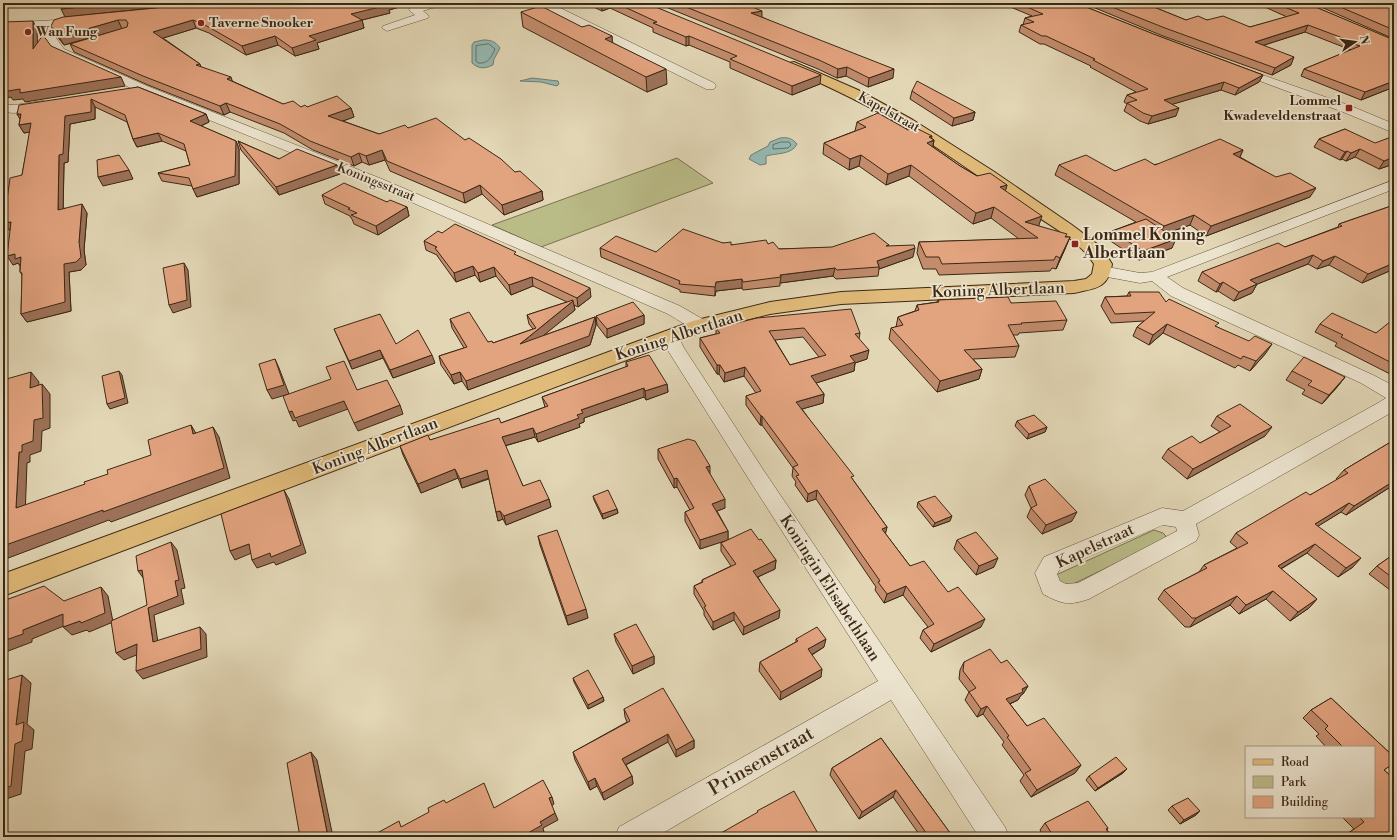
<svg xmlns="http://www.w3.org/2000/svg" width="1397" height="840" font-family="'Libre Bodoni',serif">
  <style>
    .green { fill: #babc88; stroke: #7b724e }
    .water { fill: #95b8b2; stroke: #717e73 }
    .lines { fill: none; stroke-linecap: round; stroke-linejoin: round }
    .shore { stroke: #687063; stroke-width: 1 }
    .minor-casing { stroke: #66543c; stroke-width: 1 }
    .major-casing { stroke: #3c2814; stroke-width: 2 }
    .minor { fill: #ece4cf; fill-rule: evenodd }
    .major { fill: #e1bb7a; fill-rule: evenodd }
    .wall { fill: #c28c6d; stroke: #3c2814; fill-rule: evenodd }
    .shaded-wall { fill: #9e7259; stroke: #3c2814 }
    .building { fill: #e2a37f; stroke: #3c2814; fill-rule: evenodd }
    .poi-dot { fill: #8f2418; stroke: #ece4cf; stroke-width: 1.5 }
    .labels { text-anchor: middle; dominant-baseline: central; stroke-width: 3.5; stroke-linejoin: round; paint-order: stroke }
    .far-poi-label { font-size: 13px; font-weight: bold; fill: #3c2814; stroke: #ece4cf; text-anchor: start }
    .far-street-label { font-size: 13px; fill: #3c2814; stroke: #ece4cf }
    .poi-label { font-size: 16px; font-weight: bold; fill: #3c2814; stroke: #ece4cf; text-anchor: start }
    .street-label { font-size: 16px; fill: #3c2814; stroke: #ece4cf }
    .near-street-label { font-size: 19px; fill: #3c2814; stroke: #ece4cf }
  </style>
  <rect width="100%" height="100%" fill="#e2d6b5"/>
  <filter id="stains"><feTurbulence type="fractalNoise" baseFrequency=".005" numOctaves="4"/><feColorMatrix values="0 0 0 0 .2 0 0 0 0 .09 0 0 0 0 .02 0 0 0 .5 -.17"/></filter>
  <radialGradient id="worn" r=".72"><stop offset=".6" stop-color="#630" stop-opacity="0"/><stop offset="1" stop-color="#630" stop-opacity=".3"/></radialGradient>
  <g class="green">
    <polygon points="677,158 713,183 541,247 492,225"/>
    <polygon points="1154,530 1163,533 1166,536 1164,540 1071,585 1063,586 1056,575"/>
  </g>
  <g class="water">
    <path d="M483,40c8,0 12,1 17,8l-6,11 -1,6c-9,4 -14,4 -21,-2v-18l2,-3z"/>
    <polygon points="532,78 558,81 559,84 557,86 541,82 520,81"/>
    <path d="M780,138c7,-1 12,0 17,6 -5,11 -21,9 -31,12v8l-6,1 -11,-6 2,-4 17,-9 2,-4z"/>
  </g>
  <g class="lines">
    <g class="shore">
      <path d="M489,44l6,5c-4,9 -7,15 -17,14l-2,-2v-15z"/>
      <polygon points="781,142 789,142 791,145 788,148 773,149 773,145"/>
    </g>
    <g class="minor-casing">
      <g id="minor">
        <polygon points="426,3 442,3 441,5 423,11 429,16 428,18 387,31 382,28 383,26 415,15 409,10 410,8"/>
        <polygon points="537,3 550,3 714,83 716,86 714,89 706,89 538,5"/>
        <path d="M65,18l5,3 -1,2 -12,4 -3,8 10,14 83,37 235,93 298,127 26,15 3,4 -3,4c-13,3 -27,-9 -38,-15l-296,-129 -233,-93 -83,-39 -13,-18 4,-8 -44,2v-6l54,-3z"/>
        <polygon points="1237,66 1351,106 1394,124 1394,133 1343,112 1233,71 1231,69 1233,67"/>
        <polygon points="43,101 47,102 49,105 47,108 14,113 3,112 3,104 14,105"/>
        <path d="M1394,180v9l-227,88 16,11 190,87 21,11v25l-198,113 3,11 -3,6 -107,58c-21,7 -27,5 -46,-5l-8,-21 9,-16 118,-49 21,3 195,-108 8,-5 -25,-15 -190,-87 -19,-15 -12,2 -38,-7 -6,-2 -2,-3 2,-3 6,-2 38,7 12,-1zM1163,525l13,2 1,4 -99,52 -12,1 -6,-3 -3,-7 3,-5z"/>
        <polygon points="670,330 676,332 684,348 764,471 1005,827 1009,837 979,837 891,700 656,837 615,837 619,827 878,681 750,481 667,349 661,336 664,332"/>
      </g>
    </g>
    <g class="major-casing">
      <path id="major" d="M794,62l64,28 55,30 80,51 79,54 29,22 11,17c-4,25 -16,24 -38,29l-233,11 -71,10 -64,16 -703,266v-22l690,-253 77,-19 71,-10 233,-11 12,-2 6,-5 2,-10c-14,-24 -50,-42 -73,-58 -39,-27 -77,-55 -118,-80 -37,-22 -75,-40 -114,-57l-2,-3 2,-3z"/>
    </g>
    <use href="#minor" class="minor"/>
    <use href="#major" class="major"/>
  </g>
  <g class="wall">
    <polygon points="65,3 201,3 90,14 207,3 413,3 389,10 390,13 362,20 364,28 317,43 319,49 295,56 278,45 246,55 209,33 196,28 163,38 200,64 201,67 232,81 283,104 301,107 351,108 354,117 343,121 379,134 408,128 465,140 515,172 542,191 543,200 504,215 482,194 465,203 390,171 385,160 369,165 362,162 354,166 313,150 284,133 230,112 224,115 148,85 74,52 70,44 108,32 64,45 56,35 51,26 65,17"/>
    <polygon points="585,3 646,3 820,84 792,95 730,68 730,62 689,45 686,46 653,32 653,28 610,8 602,11"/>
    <polygon points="656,3 743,3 762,17 893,78 868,87 846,76 837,78 818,69"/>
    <polygon points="892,3 915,3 899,7"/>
    <polygon points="1001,3 1076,3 1156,35 1263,75 1259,82 1235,95 1221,90 1172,104 1176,116 1148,124 1140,121 1124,111 1127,104 1124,102 1127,95 1136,92 1090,67 1091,66 1044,44 1040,44 1019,32 1021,25 1023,25 1025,18 1032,16"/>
    <polygon points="1083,3 1144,3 1186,20 1207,20 1250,27 1287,17 1256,3 1306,3 1393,40 1394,87 1361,100 1301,76 1304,69 1351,50 1305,32 1264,45 1291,65 1272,75 1163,36"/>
    <polygon points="1312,3 1394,3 1394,39"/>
    <polygon points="521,12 582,27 612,36 612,42 667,84 647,92 523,27"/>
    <polygon points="138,87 206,114 209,122 201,126 236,141 239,149 239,184 197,197 192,186 162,181 158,173 190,165 186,151 162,141 137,147 133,139 127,122 95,107 95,119 70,124 68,162 64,163 63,208 87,213 84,250 86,265 81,270 69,272 71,311 27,322 21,314 22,275 20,272 20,266 18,263 13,265 22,175 30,132 24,133 19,125 20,119 17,114"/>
    <polygon points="912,91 975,112 973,120 952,126 910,99"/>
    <polygon points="857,122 908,130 931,138 934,140 933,147 960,166 977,176 1007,185 1005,191 1039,226 1066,237 1070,237 1065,249 1056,269 1052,268 1050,271 939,275 936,269 923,269 917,253 919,242 1019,239 991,218 973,224 909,176 886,185 859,166 849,170 823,154 824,143 855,131"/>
    <polygon points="1345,129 1394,164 1379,169 1355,157 1346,161 1342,159 1340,160 1314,147 1319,139"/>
    <polygon points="238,141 279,159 340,174 279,195 241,150"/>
    <polygon points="1243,150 1240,157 1310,197 1206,236 1190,225 1168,233 1172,248 1139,260 1109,240 1112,231 1136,222 1055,175 1059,165 1115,171"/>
    <polygon points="322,195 387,202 407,207 409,216 378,235 354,224 352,219 351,218 350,216 325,204"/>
    <polygon points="1394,205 1394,269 1362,283 1329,265 1317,269 1308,264 1257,284 1252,293 1234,301 1218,291 1216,292 1198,281 1202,272 1285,247 1338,227 1339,224"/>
    <polygon points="442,233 517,256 591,297 578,307 574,305 575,310 542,336 595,317 596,325 590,345 468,390 462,381 454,384 441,365 439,356 464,348 452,328 450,319 488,342 493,343 533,329 529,324 527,315 567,302 533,286 511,295 496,276 480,282 475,275 456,282 438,257 437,255 426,250 424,241"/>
    <polygon points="723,243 731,245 779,249 889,246 913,257 879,269 878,276 836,279 833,276 780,283 780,286 743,290 742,288 716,291 715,296 680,292 680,290 601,257 600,248 656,252"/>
    <polygon points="1129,292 1166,302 1217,327 1266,353 1250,371 1238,365 1235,368 1163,333 1149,345 1133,336 1137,327 1144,321 1111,323 1101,306 1105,297 1127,296"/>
    <polygon points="938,300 1011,303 1067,320 1063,330 1019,333 1018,335 1013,335 1019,346 1015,357 973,359 982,369 979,379 937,392 889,339 891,328 896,327 898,317 915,311 917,305 937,302"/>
    <polygon points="644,315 644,324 607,338 597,325 596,316"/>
    <path d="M757,318l103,15 -1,6 8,20 -12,4 -1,8 -38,12 8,11 -1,9 -21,6 85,118 -2,6 25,33 38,26 33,35 -50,25 -11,-14 3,-8 5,-3 -25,-32 -19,8 -9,-13 1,-3 -60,-88 -9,3 -12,-17 1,-3 -4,-6 1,-8 -31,-43h-2l-14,-20v-9l10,-3 -12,-17 -20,6 -5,-8h-2l-17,-27v-9l16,-4v-6zM803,337l16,20 -29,8 -15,-25z"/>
    <polygon points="1394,322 1394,376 1335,346 1337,343 1315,332 1320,324 1376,333"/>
    <polygon points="334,329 396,344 435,363 393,378 383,358 352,369"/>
    <polygon points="626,362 667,384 668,392 646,400 644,397 584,418 584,422 579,424 580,427 538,442 535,437 505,446 523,486 549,499 551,507 506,525 503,519 498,521 489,479 462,488 458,478 421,493 403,455 400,446 430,440 501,423 545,407 542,397 626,367"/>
    <polygon points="1292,371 1345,377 1338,386 1322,404 1302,394 1305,390 1286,380"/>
    <polygon points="1217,416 1265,436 1187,479 1162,458 1168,449 1200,443 1220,432 1211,426"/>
    <polygon points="1017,421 1047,427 1045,432 1027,439 1015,426"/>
    <polygon points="1394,440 1394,488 1392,486 1346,515 1341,512 1318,526 1353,567 1338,577 1307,553 1281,569 1317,599 1309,608 1290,621 1266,599 1239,614 1230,605 1190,627 1185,627 1158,599 1164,590 1199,572 1204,565 1237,548 1230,542 1236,533 1310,495 1337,480 1336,479 1344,470"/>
    <polygon points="658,449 710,474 725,508 717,511 728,531 728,540 759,540 776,560 775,569 758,577 779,618 743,635 734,620 713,630 704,615 704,611 694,594 694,586 702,582 702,580 731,566 721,551 721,543 726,540 700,549 685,521 685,512 690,510 677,487 674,488 658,459"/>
    <polygon points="1029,486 1072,521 1042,534 1027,517 1031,508 1025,495"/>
    <polygon points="593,496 617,509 618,513 603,519 594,500"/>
    <polygon points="918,502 950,521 933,527 917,507"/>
    <polygon points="538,536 588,618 568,625 540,545"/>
    <polygon points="957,540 994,567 976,575 954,549"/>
    <polygon points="1394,554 1394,593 1369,574 1377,566"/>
    <polygon points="614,634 654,656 654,664 633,674 616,642"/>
    <polygon points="796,639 824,647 812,655 821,677 780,700 759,671 760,662 796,642"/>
    <polygon points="964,662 1001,663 1028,686 1023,694 1021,695 1018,700 1010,704 1027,726 1081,765 1075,773 1031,797 1020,781 1024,775 1002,745 1004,742 983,714 977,717 965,700 969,692 959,679 960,670"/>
    <polygon points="573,678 603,697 604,701 588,709 574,682"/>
    <polygon points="1331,698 1394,757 1394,763 1384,770 1394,779 1394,837 1342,837 1354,829 1342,817 1374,817 1374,747 1326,747 1316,736 1319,734 1303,718 1311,710"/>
    <polygon points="624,709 694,740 694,748 676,757 668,742 626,765 632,776 633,784 604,800 597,786 590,790 575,760 573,752 627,722 625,717"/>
    <polygon points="881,738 953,837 921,837 893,797 859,819 830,775 832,768"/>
    <polygon points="1127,769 1123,773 1095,791 1086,780 1089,776"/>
    <polygon points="1172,806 1200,811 1196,815 1180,824 1168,810"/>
    <polygon points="1045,823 1108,828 1107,830 1112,837 1044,837 1040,830"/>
  </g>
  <g class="shaded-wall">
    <polygon points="118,3 201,3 65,17 61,9"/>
    <polygon points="385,3 413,3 389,10 390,13 362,20 364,28 317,43 319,49 295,56 292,48 309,36 351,14"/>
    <polygon points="601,3 610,3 610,8 602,11"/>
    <polygon points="899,3 915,3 899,7"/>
    <polygon points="762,11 762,19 751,13"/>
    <polygon points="118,20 122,29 64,45 59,37"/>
    <polygon points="193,20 196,28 157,40 153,32"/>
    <polygon points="33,21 37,29 38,58 33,49"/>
    <polygon points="1308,25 1305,32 1252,49 1255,42"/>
    <polygon points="275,36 278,45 246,55 242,46"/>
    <polygon points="612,36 613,51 605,39"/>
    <polygon points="689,36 689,45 686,46 686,37"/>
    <polygon points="1294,57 1291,65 1272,75 1275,68"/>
    <polygon points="847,67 846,76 837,78 838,69"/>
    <polygon points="666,69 667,84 647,92 646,77"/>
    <polygon points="894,69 893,78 868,87 869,78"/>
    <polygon points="821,75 820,84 792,95 792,86"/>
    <polygon points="1263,75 1259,82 1235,95 1239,88"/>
    <polygon points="121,77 125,86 25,102 23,99 13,100 11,97 3,99 3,88 6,88"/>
    <polygon points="231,77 234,86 227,79"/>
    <polygon points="1394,81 1394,87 1361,100 1365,92"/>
    <polygon points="1224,82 1221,90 1160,108 1164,100"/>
    <polygon points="91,99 95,107 95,119 70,124 68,162 64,163 63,218 58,210 59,155 65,116"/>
    <polygon points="226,103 230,112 224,115 220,106"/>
    <polygon points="351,108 354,117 331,125 328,116"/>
    <polygon points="1179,108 1176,116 1148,124 1152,116"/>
    <polygon points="975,112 973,120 952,126 954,118"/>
    <polygon points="17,114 21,114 22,122"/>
    <polygon points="206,114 209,122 194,129 190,121"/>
    <polygon points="31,123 36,131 24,133 19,125"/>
    <polygon points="158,133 162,141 137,147 133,139"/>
    <polygon points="932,136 931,142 934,140 932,151 925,154 929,137"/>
    <polygon points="236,141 239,149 239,184 197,197 193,189"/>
    <polygon points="1360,149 1355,157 1346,161 1351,153"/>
    <polygon points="382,150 385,160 369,165 366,156"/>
    <polygon points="1243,150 1239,159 1233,154"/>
    <polygon points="1347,151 1342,159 1340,160 1345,152"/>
    <polygon points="359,153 362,162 354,166 351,157"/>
    <polygon points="861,155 859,166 849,170 850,159"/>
    <polygon points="1394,157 1394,164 1379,169 1384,161"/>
    <polygon points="337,165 340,174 279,195 276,187"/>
    <polygon points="911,165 909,176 886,185 888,174"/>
    <polygon points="129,170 133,179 103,186 98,177"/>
    <polygon points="480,185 482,194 465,203 463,193"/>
    <polygon points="1007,185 1004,196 1000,187"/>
    <polygon points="1316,188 1310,197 1206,236 1211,226"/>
    <polygon points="542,191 543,200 504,215 502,205"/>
    <polygon points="82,204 87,213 84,250 86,265 81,270 69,272 71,311 27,322 21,314 64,264 79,242"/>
    <polygon points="407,207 409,216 378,235 376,226"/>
    <polygon points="994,207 991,218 973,224 976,213"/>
    <polygon points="1194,215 1190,225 1159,236 1164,226"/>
    <polygon points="1042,216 1038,228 1025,222"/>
    <polygon points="11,222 10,231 4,223"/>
    <polygon points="1070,237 1065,249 1056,269 1060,258"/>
    <polygon points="1176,239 1172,248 1139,260 1143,251"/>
    <polygon points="915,248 913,257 879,269 879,267 877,261"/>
    <polygon points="15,254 21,257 21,267 18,263 13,265 7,256"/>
    <polygon points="1313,255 1308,264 1245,289 1250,280"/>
    <polygon points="1335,256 1329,265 1317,269 1323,261"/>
    <polygon points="184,263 188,270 191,307 173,313 169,305"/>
    <polygon points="1394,263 1394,269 1362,283 1368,274"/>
    <polygon points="473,266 475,275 456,282 454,273"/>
    <polygon points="494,267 496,276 480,282 478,273"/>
    <polygon points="835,268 833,276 780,283 781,277 780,275"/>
    <polygon points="532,277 533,286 511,295 509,285"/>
    <polygon points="742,279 742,288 716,291 715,296 715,287 716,282"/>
    <polygon points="1223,282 1218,291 1216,292 1220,284"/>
    <polygon points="1257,284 1252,293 1234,301 1239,292"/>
    <polygon points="590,288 591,297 578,307 577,298"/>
    <polygon points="573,301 575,310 522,353 520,344"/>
    <polygon points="644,315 644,324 607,338 607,329"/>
    <polygon points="595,317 596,325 590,345 468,390 466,381"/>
    <polygon points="1167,324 1163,333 1149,345 1153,335"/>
    <polygon points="1272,344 1266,353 1250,371 1256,361"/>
    <polygon points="380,350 383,358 352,369 349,361"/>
    <polygon points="869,350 867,359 855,363 854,371 810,385 811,376 850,356"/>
    <polygon points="432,355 435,363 393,378 390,370"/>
    <polygon points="275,359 279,368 289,394 272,399 267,390"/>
    <polygon points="717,365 720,365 719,374 717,374"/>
    <polygon points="745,367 744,376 724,382 725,373"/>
    <polygon points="982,369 979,379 937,392 940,381"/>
    <polygon points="119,371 122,375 128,403 110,409 107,404"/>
    <polygon points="31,372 39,382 37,398 30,388"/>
    <polygon points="460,372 462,381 454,384 451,375"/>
    <polygon points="1345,377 1338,386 1322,404 1329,395"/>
    <polygon points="42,384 50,394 50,428 42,431 41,451 30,455 30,462 27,463 25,518 16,508 19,452 22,445 34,420"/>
    <polygon points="667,384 668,392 646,400 645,391"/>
    <polygon points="644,388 644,397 584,418 584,422 579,424 580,427 538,442 536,434 577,415 581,410"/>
    <polygon points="824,394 823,403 795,411 796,402"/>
    <polygon points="344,401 348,409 299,427 296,420 293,421 289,412"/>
    <polygon points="400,405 403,414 358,431 354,423"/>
    <polygon points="761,416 762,416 762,425 760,425"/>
    <polygon points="191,425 197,435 193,434"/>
    <polygon points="213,427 219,437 230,478 111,522 109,520 3,560 3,546"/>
    <polygon points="1047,427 1045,432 1027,439 1029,434"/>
    <polygon points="1272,427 1265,436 1187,479 1193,469"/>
    <polygon points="533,428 535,437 504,446 502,437"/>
    <polygon points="710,466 710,475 706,467"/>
    <polygon points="455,469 458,478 421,493 418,484"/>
    <polygon points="487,470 489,478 462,488 460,479"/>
    <polygon points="677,478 677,487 674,488 674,479"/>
    <polygon points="1394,481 1394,484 1392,486 1346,515 1354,506"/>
    <polygon points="284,490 289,499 306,553 276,565 274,562 257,568 252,560"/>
    <polygon points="817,490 816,499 807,502 808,494"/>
    <polygon points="549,499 551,507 506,525 504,516"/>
    <polygon points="725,499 725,508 712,513 712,504"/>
    <polygon points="1349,503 1341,512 1307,533 1315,524"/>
    <polygon points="617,509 618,513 603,519 602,514"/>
    <polygon points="500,511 503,519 498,521 496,512"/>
    <polygon points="1077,512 1072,521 1042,534 1046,525"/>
    <polygon points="952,516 950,521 933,527 935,523"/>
    <polygon points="887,527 885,536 882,529"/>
    <polygon points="728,531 728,540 700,549 700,540"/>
    <polygon points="171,542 177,550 185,588 181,589 184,604 154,615 159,650 153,642 148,608 175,581"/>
    <polygon points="249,544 254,552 235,560 230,551"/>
    <polygon points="1315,544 1307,553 1270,575 1278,566"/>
    <polygon points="998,558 994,567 976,575 979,566"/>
    <polygon points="1361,558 1353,567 1338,577 1346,568"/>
    <polygon points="776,560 775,569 753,579 753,571"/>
    <polygon points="142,570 144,579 138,571"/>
    <polygon points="906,586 903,595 884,603 887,594"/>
    <polygon points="101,587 108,596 113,622 89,632 87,630 72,635 63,627 80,621"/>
    <polygon points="1273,591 1266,599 1239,614 1246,605"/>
    <polygon points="1237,596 1230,605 1190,627 1196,618"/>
    <polygon points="1317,599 1309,608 1290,621 1298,612"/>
    <polygon points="586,609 588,618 568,625 566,616"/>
    <polygon points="780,610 779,618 743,635 744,627"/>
    <polygon points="734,612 734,620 713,630 713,622"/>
    <polygon points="63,614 71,623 32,639 32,642 3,653 3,641 23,630"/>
    <polygon points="985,619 981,627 931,652 934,644"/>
    <polygon points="200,627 206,634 207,657 143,679 136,671"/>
    <polygon points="826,639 824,647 806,658 808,649"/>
    <polygon points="137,644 144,652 124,660 116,653"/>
    <polygon points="654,656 654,664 633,674 632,666"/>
    <polygon points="822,669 821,677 780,700 781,692"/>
    <polygon points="22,675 31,683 27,724 34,730 32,749 25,751 21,794 3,800 3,789 16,725"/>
    <polygon points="1028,686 1023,694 1021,695 1018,700 1002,707 1006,699"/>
    <polygon points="603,697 604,701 588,709 588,705"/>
    <polygon points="987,706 983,714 977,717 981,709"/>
    <polygon points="668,734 668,742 623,766 622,759"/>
    <polygon points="694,740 694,748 676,757 676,750"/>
    <polygon points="311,752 317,760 333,837 328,837"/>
    <polygon points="1081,765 1075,773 1031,797 1037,790"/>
    <polygon points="1127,769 1123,773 1095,791 1098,788"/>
    <polygon points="632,776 633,784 604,800 602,793"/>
    <polygon points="595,778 597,786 590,790 588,782"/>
    <polygon points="896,790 893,797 859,819 862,812"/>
    <polygon points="552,797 554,804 551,806 549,798"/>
    <polygon points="1200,811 1196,815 1180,824 1184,820"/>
    <polygon points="555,813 558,820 543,828 544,832 536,837 521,837 540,822"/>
    <polygon points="520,833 521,837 513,837"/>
  </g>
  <g class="building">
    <polygon points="65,3 118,3 61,9"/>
    <polygon points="207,3 385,3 388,5 351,14 362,20 309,36 316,40 292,48 275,36 242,46 205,25 193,20 153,32 200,64 196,65 231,77 227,79 283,104 293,101 301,107 305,105 307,107 337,96 351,108 328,116 379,134 405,125 408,128 436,118 465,140 469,138 501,159 515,172 520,171 542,191 502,205 480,185 463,193 387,161 382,150 366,156 359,153 351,157 310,141 280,124 226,103 220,106 143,76 70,44 127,27 128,23 126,20 118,20 59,37 51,26 54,20 63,17"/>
    <polygon points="616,3 646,3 821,75 792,86 730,59 737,56 689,36 686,37 653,23 657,22"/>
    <polygon points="676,3 743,3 762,11 751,13 894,69 869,78 847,67 838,69 819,60"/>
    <polygon points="1018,3 1076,3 1156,35 1263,75 1239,88 1224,82 1164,100 1179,108 1152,116 1143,113 1127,103 1137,100 1127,95 1148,89 1093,60 1095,59 1046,36 1042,36 1021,25 1034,22 1025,18 1043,14"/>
    <polygon points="1102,3 1144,3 1186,20 1198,16 1207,20 1223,16 1250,27 1299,13 1275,3 1306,3 1394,40 1394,81 1365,92 1304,69 1360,46 1354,44 1356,43 1308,25 1255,42 1294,57 1275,68 1165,28"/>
    <polygon points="1331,3 1394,3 1394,30"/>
    <polygon points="541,6 582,27 589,25 612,36 605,39 666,69 646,77 521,12"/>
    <polygon points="33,21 33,49 43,35 51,46 121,77 20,93 20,89 8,91 6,88 3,88 3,22"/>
    <polygon points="917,81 975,112 954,118 912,91"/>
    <polygon points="138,87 206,114 190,121 236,141 235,176 193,189 189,178 158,173 190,165 184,144 158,133 133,139 125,115 91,99 91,112 65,116 63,154 59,155 58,210 82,204 79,242 81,257 76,262 64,264 65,302 21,314 22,273 20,272 21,257 15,259 15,254 7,256 11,222 4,223 10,178 22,175 31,123 19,125 21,114 17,114 19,105"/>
    <polygon points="878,113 908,130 914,127 932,136 929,137 934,140 927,143 960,166 977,176 990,173 1007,185 1000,187 1042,216 1025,222 1067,234 1065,237 1070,237 1060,258 1056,256 1054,260 942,264 939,257 926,257 919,242 1038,238 994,207 976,213 911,165 888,174 861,155 850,159 824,143 866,127 857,122"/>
    <polygon points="1345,129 1375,143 1394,136 1394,157 1384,161 1360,149 1351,153 1347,151 1345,152 1319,139"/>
    <polygon points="1220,139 1243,150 1233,154 1276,177 1290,173 1316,188 1211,226 1194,215 1164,226 1059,165 1086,155 1115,171 1145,159 1155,165"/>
    <polygon points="238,141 279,159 297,149 337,165 276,187"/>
    <polygon points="119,155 129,170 98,177 97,160"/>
    <polygon points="344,183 387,202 390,200 407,207 376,226 351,215 357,213 348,209 350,208 322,195"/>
    <polygon points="1394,205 1394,263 1368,274 1335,256 1323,261 1313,255 1250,280 1257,284 1239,292 1223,282 1220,284 1202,272 1278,243 1285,247 1342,226 1339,224"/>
    <polygon points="1146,219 1176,239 1143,251 1112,231"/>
    <polygon points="455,224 516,252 514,254 590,288 577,298 532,277 509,285 494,267 478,273 473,266 454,273 435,248 437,247 424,241 438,231 442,233"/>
    <polygon points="683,229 723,243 731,242 731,245 766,240 768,244 773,242 779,249 832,247 874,233 889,245 886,246 914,245 915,248 877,261 879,267 837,270 835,268 780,275 781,277 743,282 742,279 716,282 715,287 679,284 680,281 600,248 616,236 656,252"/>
    <polygon points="184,263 187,300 169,305 163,268"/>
    <polygon points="1129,292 1159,292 1166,302 1169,299 1219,323 1215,326 1249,341 1255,336 1272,344 1256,361 1243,356 1241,359 1167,324 1153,335 1137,327 1155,312 1115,314 1105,297 1131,296"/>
    <polygon points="1008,297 1011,303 1056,301 1067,320 1021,323 1022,324 1008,325 1019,346 964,350 982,369 940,381 891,328 903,325 898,317 919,310 917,305 939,302 938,300"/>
    <polygon points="573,300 573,301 520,344 595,317 589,336 466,381 460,372 451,375 439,356 467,347 450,319 469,312 488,342 492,341 493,343 536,328 527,315"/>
    <polygon points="633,302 644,315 607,329 596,316"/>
    <path d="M851,309l9,24 -5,1 14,16 -19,6 5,6 -44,14 13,18 -28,8 58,74 -3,1 36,50 -5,2 28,37 14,-5 24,31 10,-5 27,32 -51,25 -11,-14 11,-6 -28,-38 -19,8 -9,-12 2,-1 -63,-91 -9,4 -12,-18 3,-1 -6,-8 5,-2 -36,-49h-1l-15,-20 15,-5 -16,-24 -20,6 -5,-8h-3l-17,-27 20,-5 -4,-5 41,-10zM804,328l22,27 -36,10 -21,-34z"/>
    <polygon points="1332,313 1376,333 1391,321 1394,322 1394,364 1341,337 1343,335 1320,324"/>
    <polygon points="380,314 396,344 418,330 432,355 390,370 380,350 349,361 334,329"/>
    <polygon points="649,355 667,384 645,391 644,388 581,410 583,413 577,415 579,418 536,434 533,428 502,437 523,486 540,480 549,499 504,516 500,511 496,512 487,470 460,479 455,469 418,484 400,446 428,435 430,440 499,418 501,423 548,406 542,397 628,366 626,362"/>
    <polygon points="1304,357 1345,377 1329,395 1308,385 1312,381 1292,371"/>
    <polygon points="275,359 284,385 267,390 259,364"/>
    <polygon points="344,361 357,390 387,380 400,405 354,423 344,401 295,418 292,411 289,412 283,396 331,379 326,367"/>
    <polygon points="119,371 125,398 107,404 102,376"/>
    <polygon points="31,372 30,388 42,384 43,418 34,420 33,441 22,445 22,452 19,452 16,508 85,484 84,482 108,474 107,470 151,455 148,440 191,425 193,434 213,427 224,468 103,512 103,510 3,546 3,380"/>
    <polygon points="1240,404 1272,427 1193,469 1168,449 1192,436 1200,443 1231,426 1217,416"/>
    <polygon points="1034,415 1047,427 1029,434 1017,421"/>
    <polygon points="688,439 695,441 710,466 706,467 725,499 712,504 728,531 700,540 685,512 694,508 677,478 674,479 658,449"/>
    <polygon points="1394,440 1394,481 1354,506 1349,503 1315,524 1361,558 1346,568 1315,544 1278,566 1317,599 1298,612 1273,591 1246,605 1237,596 1196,618 1192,618 1164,590 1207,568 1204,565 1248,543 1236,533 1306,492 1310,495 1348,473 1344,470"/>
    <polygon points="1045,479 1077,512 1046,525 1031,508 1037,505 1029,486"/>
    <polygon points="284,490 301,545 271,557 270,553 252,560 249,544 230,551 221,514"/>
    <polygon points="608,490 617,509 602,514 593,496"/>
    <polygon points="935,496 952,516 935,523 918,502"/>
    <polygon points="751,529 759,540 761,539 776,560 753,571 780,610 744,627 734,612 713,622 704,607 706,606 694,586 703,582 702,580 736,564 721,543"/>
    <polygon points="557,530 586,609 566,616 538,536"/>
    <polygon points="976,532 998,558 979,566 957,540"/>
    <polygon points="171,542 179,580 175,581 178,596 148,608 153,642 200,627 201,649 136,671 137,644 116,653 111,621 147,605 142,570 138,571 136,556"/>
    <polygon points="1394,554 1394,579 1377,566"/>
    <polygon points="44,586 64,601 101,587 105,613 81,623 80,621 63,627 63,614 23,630 23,634 3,641 3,601"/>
    <polygon points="636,624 654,656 632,666 614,634"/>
    <polygon points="817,627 826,639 808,649 822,669 781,692 760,662 798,641 796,639"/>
    <polygon points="990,649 1001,663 1007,660 1028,686 1022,689 1023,692 1006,699 1027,726 1044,718 1081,765 1037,790 1025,773 1031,770 1007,737 1009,736 987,706 981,709 969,692 976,688 963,671 964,662"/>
    <polygon points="588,670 603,697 588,705 573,678"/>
    <polygon points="22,675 16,725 24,722 22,741 15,744 11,786 3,789 3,681"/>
    <polygon points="663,688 694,740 676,750 668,734 622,759 632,776 602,793 595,778 588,782 573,752 630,721 624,709"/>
    <polygon points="1331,698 1394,757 1394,763 1384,770 1394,779 1394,837 1343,837 1364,822 1359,817 1374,817 1374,747 1343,747 1325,729 1328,726 1311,710"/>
    <polygon points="881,738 953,837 929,837 896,790 862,812 832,768"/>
    <polygon points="311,752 328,837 300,837 287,763"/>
    <polygon points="1116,757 1127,769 1098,788 1089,776"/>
    <polygon points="543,780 552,797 549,798 555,813 540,822 542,825 521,837 520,833 513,837 370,837 399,821 401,827 429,812 428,808 444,800 446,803 484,783 494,808"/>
    <polygon points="794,791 820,837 714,837 758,812 757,811"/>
    <polygon points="1188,798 1200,811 1184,820 1172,806"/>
    <polygon points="1088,801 1108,828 1106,829 1112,837 1054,837 1045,823"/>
  </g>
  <g class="poi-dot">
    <circle cx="201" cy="23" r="4"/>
    <circle cx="28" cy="32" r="4"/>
    <rect x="1345" y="104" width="8" height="8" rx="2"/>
    <rect x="1071" y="240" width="8" height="8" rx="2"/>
  </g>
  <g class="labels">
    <g class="far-poi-label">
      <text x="209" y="23">Taverne Snooker</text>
      <text x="36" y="32">Wan Fung</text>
      <text x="1341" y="101" text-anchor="end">Lommel<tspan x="1341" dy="15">Kwadeveldenstraat</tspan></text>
    </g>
    <g class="far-street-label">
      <text transform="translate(889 112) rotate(29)">Kapelstraat</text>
      <text transform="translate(376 182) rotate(22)">Koningsstraat</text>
    </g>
    <g class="poi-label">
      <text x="1083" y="235">Lommel Koning<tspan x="1083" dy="18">Albertlaan</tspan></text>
    </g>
    <g class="street-label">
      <text transform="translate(998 290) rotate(-2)">Koning Albertlaan</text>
      <text transform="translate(679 335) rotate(-18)">Koning Albertlaan</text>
      <text transform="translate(375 446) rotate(-21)">Koning Albertlaan</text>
      <text transform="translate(1095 546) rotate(-25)">Kapelstraat</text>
      <text transform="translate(830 588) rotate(57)">Koningin Elisabethlaan</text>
    </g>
    <g class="near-street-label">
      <text transform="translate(761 761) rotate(-30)">Prinsenstraat</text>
    </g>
  </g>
  <rect width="1397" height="840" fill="none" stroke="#e2d6b5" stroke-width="16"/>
  <rect x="4" y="4" width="1389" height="832" fill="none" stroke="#3c2814" stroke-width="2"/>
  <rect x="8" y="8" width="1381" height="824" fill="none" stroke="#3c2814"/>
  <rect x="1245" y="746" width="130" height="72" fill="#ece4cf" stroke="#a69984"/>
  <rect x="1253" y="759" width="20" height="6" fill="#e1bb7a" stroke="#a69984"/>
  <text x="1281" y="766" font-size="12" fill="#3c2814">Road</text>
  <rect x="1253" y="776" width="20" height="12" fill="#babc88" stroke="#a69984"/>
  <text x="1281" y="786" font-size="12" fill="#3c2814">Park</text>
  <rect x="1253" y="796" width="20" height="12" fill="#e2a37f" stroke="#a69984"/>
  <text x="1281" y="806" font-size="12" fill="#3c2814">Building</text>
  <g transform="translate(1355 42) rotate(77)" stroke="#ece4cf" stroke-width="3" paint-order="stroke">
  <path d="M0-3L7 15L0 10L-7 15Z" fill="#3c2814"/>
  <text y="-6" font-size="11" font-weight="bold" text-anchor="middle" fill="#3c2814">N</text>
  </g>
  <rect width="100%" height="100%" filter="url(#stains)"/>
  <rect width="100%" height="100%" fill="url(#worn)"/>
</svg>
